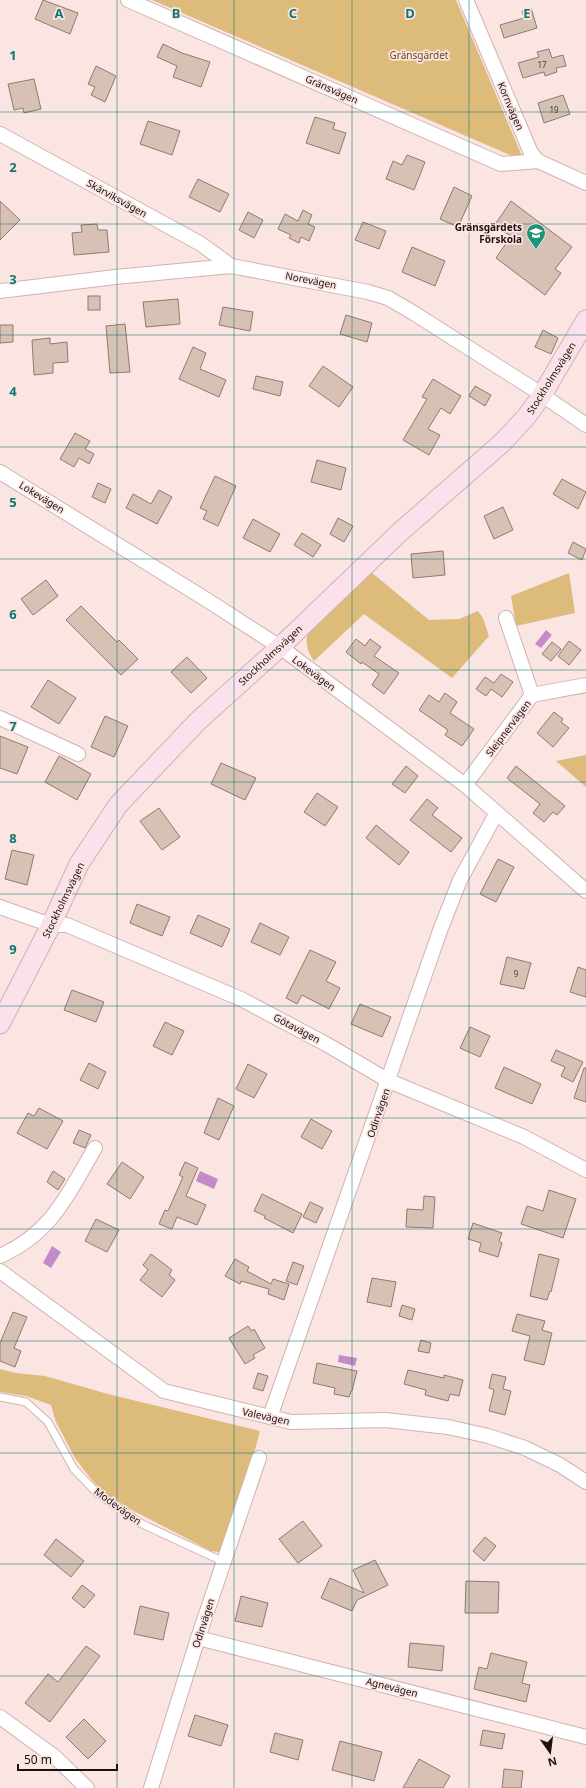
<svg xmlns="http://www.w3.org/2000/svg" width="586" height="1788" font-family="'Noto Sans',sans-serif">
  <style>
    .green { fill: #ddbb7b }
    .water { fill: #c38bca }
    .building { fill: #d7c1b4; stroke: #8e7a6e }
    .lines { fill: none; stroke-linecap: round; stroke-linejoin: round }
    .lane-casing { stroke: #ceb3b1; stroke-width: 9 }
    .street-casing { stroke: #ceb3b1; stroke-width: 16 }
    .secondary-casing { stroke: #ceb3b1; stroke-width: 21 }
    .lane { stroke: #fff; stroke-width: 7 }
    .street { stroke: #fff; stroke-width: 14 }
    .secondary { stroke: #fae1ec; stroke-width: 19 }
    .grid { fill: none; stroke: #0f766e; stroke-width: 1; stroke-opacity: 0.55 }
    .labels { text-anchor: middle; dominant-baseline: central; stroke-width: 3.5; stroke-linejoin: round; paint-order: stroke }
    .number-label { font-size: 8px; fill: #493c39 }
    .park-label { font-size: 10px; fill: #684c0e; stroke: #fbe5e3 }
    .street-label { font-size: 10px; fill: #1a1010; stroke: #fbe5e3 }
    .poi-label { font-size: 10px; font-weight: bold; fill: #1a1010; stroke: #fbe5e3; text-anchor: end }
    .grid-label { font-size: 13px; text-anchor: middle; font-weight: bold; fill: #0f766e; stroke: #fbe5e3; stroke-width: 3.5; stroke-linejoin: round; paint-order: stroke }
  </style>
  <rect width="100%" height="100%" fill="#fbe5e3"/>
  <g class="green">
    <polygon points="152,0 456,0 524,161"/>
    <path d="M371,572l58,48 30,-1 19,-8 5,7 6,18 -37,42 -88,-64 -50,47c-8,-12 -9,-19 -5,-33z"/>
    <polygon points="569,573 575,613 516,626 511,596"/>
    <polygon points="586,755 586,787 556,761"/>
    <polygon points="0,1369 16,1373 45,1376 108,1394 260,1431 247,1479 225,1545 219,1552 211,1551 130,1509 104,1493 91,1479 75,1458 56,1422 51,1405 26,1396 0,1392"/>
  </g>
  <g class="water">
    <polygon points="546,630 552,635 541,648 535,644"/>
    <polygon points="200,1171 218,1179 214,1189 196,1181"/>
    <polygon points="52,1246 61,1252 51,1268 43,1263"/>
    <polygon points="339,1355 357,1358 355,1366 338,1362"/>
  </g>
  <g class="building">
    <polygon points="43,0 78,13 70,34 35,19"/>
    <polygon points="531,8 537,28 504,38 500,25 524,18 522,11"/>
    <polygon points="163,44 182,53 210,62 201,87 173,77 177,66 157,57"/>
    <polygon points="549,49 552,58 563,55 566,66 556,68 557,72 545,76 544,72 523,78 518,63 539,57 537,52"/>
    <polygon points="96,66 116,76 105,102 91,95 95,87 88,84"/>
    <polygon points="34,79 41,109 24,113 23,108 14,110 8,84"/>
    <polygon points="563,95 570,114 544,123 538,103"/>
    <polygon points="315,117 335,123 333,129 346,133 339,154 306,143"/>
    <polygon points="148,121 180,131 172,155 140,144"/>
    <polygon points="407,155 425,162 414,190 386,179 393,161 402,165"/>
    <polygon points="198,179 229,194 220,212 189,197"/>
    <polygon points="454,187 472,196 458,227 440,219"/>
    <polygon points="0,201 20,220 0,240"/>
    <polygon points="511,201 572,247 555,269 561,273 545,295 496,258 511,236 494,226"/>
    <polygon points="303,210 312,215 308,224 315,227 309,241 301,237 299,243 289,238 291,235 278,229 285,214 298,221"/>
    <polygon points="248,212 263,220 254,238 239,230"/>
    <polygon points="363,222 386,231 379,249 355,240"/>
    <polygon points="97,224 98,230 107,230 109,252 74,255 72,233 82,232 81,225"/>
    <polygon points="412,247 445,261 435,286 402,272"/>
    <rect x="88" y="296" width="12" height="14"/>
    <polygon points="178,299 180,324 146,327 143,302"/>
    <polygon points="223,307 253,312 250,331 219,325"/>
    <polygon points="346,315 372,323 367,342 340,334"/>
    <polygon points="125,324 130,372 110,373 106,326"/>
    <polygon points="0,325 13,325 13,342 0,343"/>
    <polygon points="543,330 558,338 551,354 535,347"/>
    <polygon points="50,338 50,344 67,342 68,362 53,363 53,373 34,375 32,340"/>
    <polygon points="193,347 206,353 200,369 226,380 219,397 179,379"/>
    <polygon points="323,366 353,387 339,407 309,386"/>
    <polygon points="256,376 283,382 280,396 253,389"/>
    <polygon points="433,379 461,396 450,414 441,408 428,429 440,435 429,455 403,440 427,399 422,397"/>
    <polygon points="475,386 491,395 485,406 469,396"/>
    <polygon points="75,433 90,441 85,449 94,454 89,464 79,458 74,467 60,459"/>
    <polygon points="317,460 346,468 341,490 311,482"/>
    <polygon points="215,476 236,486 218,526 203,519 207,511 200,508"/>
    <polygon points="562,479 586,492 578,509 553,494"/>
    <polygon points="98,483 111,489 105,503 92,497"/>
    <polygon points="159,490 172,497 157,524 126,508 133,494 151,504"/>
    <polygon points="503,507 513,530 494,539 484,516"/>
    <polygon points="338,518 353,526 344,542 330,534"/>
    <polygon points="253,519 280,534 270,552 243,538"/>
    <polygon points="302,533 321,545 313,557 294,545"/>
    <polygon points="573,542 586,549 582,560 568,553"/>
    <polygon points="443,551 445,575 413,578 411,554"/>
    <polygon points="46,580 58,596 33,615 21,599"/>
    <polygon points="81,606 117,642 119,640 138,659 121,675 66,620"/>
    <polygon points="356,639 365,646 370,639 381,647 374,656 399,673 384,694 372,685 379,674 362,662 361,664 346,652"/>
    <polygon points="569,641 581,650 569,665 558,656"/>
    <polygon points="552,642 561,649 551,661 542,654"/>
    <polygon points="187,657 207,678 191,693 171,672"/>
    <polygon points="501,674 513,682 502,697 491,689 486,696 476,689 485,677 494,683"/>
    <polygon points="48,680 76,698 59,724 31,707"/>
    <polygon points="445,693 457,702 450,713 474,729 462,746 445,735 448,730 419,710 429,695 439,702"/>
    <polygon points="554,712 563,719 561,722 569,728 553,747 537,733"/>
    <polygon points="105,716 128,726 114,757 91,747"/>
    <polygon points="0,736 28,747 17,774 0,768"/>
    <polygon points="59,756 91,774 77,800 45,782"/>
    <polygon points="221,763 256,778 245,800 211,784"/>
    <polygon points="406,766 418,776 405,793 392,784"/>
    <polygon points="516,766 565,806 557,815 553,812 544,822 533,813 540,804 507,778"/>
    <polygon points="317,793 338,807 325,826 304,812"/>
    <polygon points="427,799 438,808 432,815 462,838 451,852 410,820"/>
    <polygon points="159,808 180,837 162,850 140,821"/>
    <polygon points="376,825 409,852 399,865 366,838"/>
    <polygon points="12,850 34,855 27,885 5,879"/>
    <polygon points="498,859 514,867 496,902 480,894"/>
    <polygon points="137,904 170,917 162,936 130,923"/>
    <polygon points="198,915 230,929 222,947 190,933"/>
    <polygon points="260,923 289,937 280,955 251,942"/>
    <polygon points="310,950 336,962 326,981 340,988 329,1009 302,995 297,1004 286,998"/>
    <polygon points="507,957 531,963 524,989 500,984"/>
    <polygon points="578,967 586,970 586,997 570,992"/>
    <polygon points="72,990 104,1002 96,1022 64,1010"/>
    <polygon points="360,1004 391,1017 382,1037 351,1024"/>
    <polygon points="165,1022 184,1031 172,1055 153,1046"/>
    <polygon points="470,1027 490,1036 480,1057 460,1048"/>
    <polygon points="556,1050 583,1062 573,1082 561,1076 565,1067 551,1061"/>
    <polygon points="89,1063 106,1072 98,1089 80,1080"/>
    <polygon points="248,1064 267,1074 254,1098 236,1089"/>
    <polygon points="504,1067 541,1084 532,1104 495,1088"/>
    <polygon points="584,1068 586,1068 586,1102 574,1098"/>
    <polygon points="218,1098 234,1106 219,1140 204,1133"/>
    <polygon points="39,1108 63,1121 47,1149 17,1133 28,1113 34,1116"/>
    <polygon points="311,1119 332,1131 322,1149 301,1137"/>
    <polygon points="79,1130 91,1135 85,1148 73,1143"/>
    <polygon points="122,1162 144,1177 130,1199 107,1184"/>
    <polygon points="185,1162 198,1168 186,1196 206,1205 197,1225 177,1217 172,1229 159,1224 165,1210 168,1211 183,1177 179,1175"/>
    <polygon points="53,1171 65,1179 58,1190 47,1182"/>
    <polygon points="549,1190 576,1199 563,1238 521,1224 527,1206 543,1211"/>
    <polygon points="262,1194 302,1214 293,1233 264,1218 265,1216 254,1211"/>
    <polygon points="424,1196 435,1197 433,1228 406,1227 407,1209 423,1210"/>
    <polygon points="310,1202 323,1208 316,1223 303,1217"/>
    <polygon points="96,1219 119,1230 107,1252 85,1241"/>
    <polygon points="473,1223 502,1233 499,1241 502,1243 498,1257 479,1251 481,1243 468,1239"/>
    <polygon points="151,1254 172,1270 169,1275 175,1280 162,1297 140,1280 148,1270 143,1265"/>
    <polygon points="539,1254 559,1259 551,1292 550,1291 547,1300 530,1296"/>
    <polygon points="235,1259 249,1267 247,1271 271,1284 273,1279 289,1284 284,1300 268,1294 269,1289 241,1281 240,1284 225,1276"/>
    <polygon points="293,1262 304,1266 297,1285 286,1281"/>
    <polygon points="372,1278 396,1282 391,1307 367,1302"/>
    <polygon points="402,1305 415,1309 412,1320 399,1316"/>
    <polygon points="13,1312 27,1317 14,1348 21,1351 15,1367 0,1361 0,1343"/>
    <polygon points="517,1314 545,1321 542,1330 552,1333 544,1365 524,1360 530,1336 512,1331"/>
    <polygon points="248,1326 252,1331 254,1329 265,1348 253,1355 255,1358 245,1364 229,1338"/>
    <polygon points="421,1340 431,1343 429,1353 418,1351"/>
    <polygon points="317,1363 357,1371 352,1391 351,1391 349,1397 334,1394 335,1388 313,1383"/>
    <polygon points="408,1370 444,1378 444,1375 463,1380 459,1396 450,1394 448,1401 425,1395 426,1390 404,1384"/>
    <polygon points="258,1373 268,1376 263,1391 253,1388"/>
    <polygon points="492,1374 506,1377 503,1389 511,1391 505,1415 489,1411 494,1390 489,1388"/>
    <polygon points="303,1521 322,1546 298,1563 279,1539"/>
    <polygon points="485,1537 496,1546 484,1561 473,1551"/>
    <polygon points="56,1539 84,1561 71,1577 44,1555"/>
    <polygon points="375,1560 388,1585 357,1600 352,1611 321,1598 330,1578 364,1593 353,1570"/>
    <polygon points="466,1581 499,1582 498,1613 465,1613"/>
    <polygon points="82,1585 95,1595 84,1608 72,1598"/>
    <polygon points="241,1596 268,1603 262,1627 235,1621"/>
    <polygon points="140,1606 169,1613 163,1640 134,1634"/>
    <polygon points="410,1643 444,1646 442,1671 408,1667"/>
    <polygon points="86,1646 100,1656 50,1722 25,1703 48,1674 58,1682"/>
    <polygon points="491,1653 527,1662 522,1683 530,1685 526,1702 474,1689 479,1667 487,1669"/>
    <polygon points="195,1715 228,1725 221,1746 188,1736"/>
    <polygon points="84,1719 106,1741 88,1759 66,1737"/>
    <polygon points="483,1730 505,1734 502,1749 480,1745"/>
    <polygon points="275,1733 303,1740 298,1760 270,1752"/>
    <polygon points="340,1741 382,1752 374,1781 332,1770"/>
    <polygon points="419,1759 450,1776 443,1788 403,1788"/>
    <polygon points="504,1769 523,1771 521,1788 502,1788"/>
  </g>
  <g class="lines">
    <g class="lane-casing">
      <polyline id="lane" points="0,1397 26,1402 48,1422 74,1469 96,1492 140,1523 224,1562"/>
    </g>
    <g class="street-casing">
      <g id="street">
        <polyline points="128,0 501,164 538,161"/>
        <polyline points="466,0 531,153 538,161 586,183"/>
        <polyline points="0,134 201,244 231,266"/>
        <polyline points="0,291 115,277 231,266 368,292 388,298 412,312 535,390 586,425"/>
        <polyline points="0,472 207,600 280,647 465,785 586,891"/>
        <polyline points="506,618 532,695"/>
        <polyline points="0,718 78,754"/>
        <polyline points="465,785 532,695 586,685"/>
        <polyline points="0,907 51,925 67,925 241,999 326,1044 389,1081 524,1137 586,1170"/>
        <path d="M0,1256c52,-23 68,-62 95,-108"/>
        <polyline points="0,1271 164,1391 291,1422 385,1420 448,1427 488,1436 525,1448 560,1465 586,1482"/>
        <polyline points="270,1417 441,928 460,880 496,814"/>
        <polyline points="198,1638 586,1737"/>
        <polyline points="0,1717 55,1757 87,1788"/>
        <polyline points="151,1788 198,1638 259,1458"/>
      </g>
    </g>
    <g class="secondary-casing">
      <polyline id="secondary" points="0,1024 51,925 79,864 118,805 198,721 280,647 400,532 503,442 527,416 542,395 586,320"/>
    </g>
    <use href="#lane" class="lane"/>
    <use href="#street" class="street"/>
    <use href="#secondary" class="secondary"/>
  </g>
  <path class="grid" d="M117,0v1788M234,0v1788M352,0v1788M469,0v1788M0,112h586M0,224h586M0,335h586M0,447h586M0,559h586M0,670h586M0,782h586M0,894h586M0,1006h586M0,1118h586M0,1229h586M0,1341h586M0,1453h586M0,1564h586M0,1676h586"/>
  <defs>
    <g id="school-pin" transform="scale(1)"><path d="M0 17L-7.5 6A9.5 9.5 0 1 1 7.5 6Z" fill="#1f9478" stroke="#fbe5e3"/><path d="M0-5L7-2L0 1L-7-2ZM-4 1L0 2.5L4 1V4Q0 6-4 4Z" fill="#fff"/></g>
  </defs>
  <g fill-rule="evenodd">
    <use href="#school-pin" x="536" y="233"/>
  </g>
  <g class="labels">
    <g class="number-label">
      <text x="542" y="64">17</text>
      <text x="554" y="109">19</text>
      <text x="516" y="973">9</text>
    </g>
    <g class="park-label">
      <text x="419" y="55">Gränsgärdet</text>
    </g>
    <g class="street-label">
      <text transform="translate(332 89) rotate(24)">Gränsvägen</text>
      <text transform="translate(511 106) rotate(67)">Kornvägen</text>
      <text transform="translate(117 198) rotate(29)">Skärviksvägen</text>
      <text transform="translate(311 280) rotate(11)">Norevägen</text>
      <text transform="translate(551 378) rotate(-58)">Stockholmsvägen</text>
      <text transform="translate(42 497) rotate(32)">Lokevägen</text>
      <text transform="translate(270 655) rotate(-43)">Stockholmsvägen</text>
      <text transform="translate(314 673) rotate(37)">Lokevägen</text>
      <text transform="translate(508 728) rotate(-53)">Sleipnervägen</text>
      <text transform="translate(63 900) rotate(-64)">Stockholmsvägen</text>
      <text transform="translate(297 1028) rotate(28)">Götavägen</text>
      <text transform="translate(378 1113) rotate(-71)">Odinvägen</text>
      <text transform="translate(266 1416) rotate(12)">Valevägen</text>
      <text transform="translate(118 1506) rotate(36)">Modevägen</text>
      <text transform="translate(203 1623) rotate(-72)">Odinvägen</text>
      <text transform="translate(392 1687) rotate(14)">Agnevägen</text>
    </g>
    <g class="poi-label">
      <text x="522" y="227">Gränsgärdets<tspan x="522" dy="12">Förskola</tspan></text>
    </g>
  </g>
  <g class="grid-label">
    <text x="59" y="18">A</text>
    <text x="176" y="18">B</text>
    <text x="293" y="18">C</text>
    <text x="410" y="18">D</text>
    <text x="527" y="18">E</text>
    <text x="13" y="60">1</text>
    <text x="13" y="172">2</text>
    <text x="13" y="284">3</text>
    <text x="13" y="396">4</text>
    <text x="13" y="507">5</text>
    <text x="13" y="619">6</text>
    <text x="13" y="731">7</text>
    <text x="13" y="843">8</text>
    <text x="13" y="954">9</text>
  </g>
  <g transform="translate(550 1752) rotate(166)" stroke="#fbe5e3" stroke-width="3" paint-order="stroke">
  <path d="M0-3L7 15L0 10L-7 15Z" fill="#1a1010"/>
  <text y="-6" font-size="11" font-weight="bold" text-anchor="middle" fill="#1a1010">N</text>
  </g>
  <path d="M18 1764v6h99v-6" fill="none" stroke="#1a1010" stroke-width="2"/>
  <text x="24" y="1764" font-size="12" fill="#1a1010" stroke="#fbe5e3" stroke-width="3" paint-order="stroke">50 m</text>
</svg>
